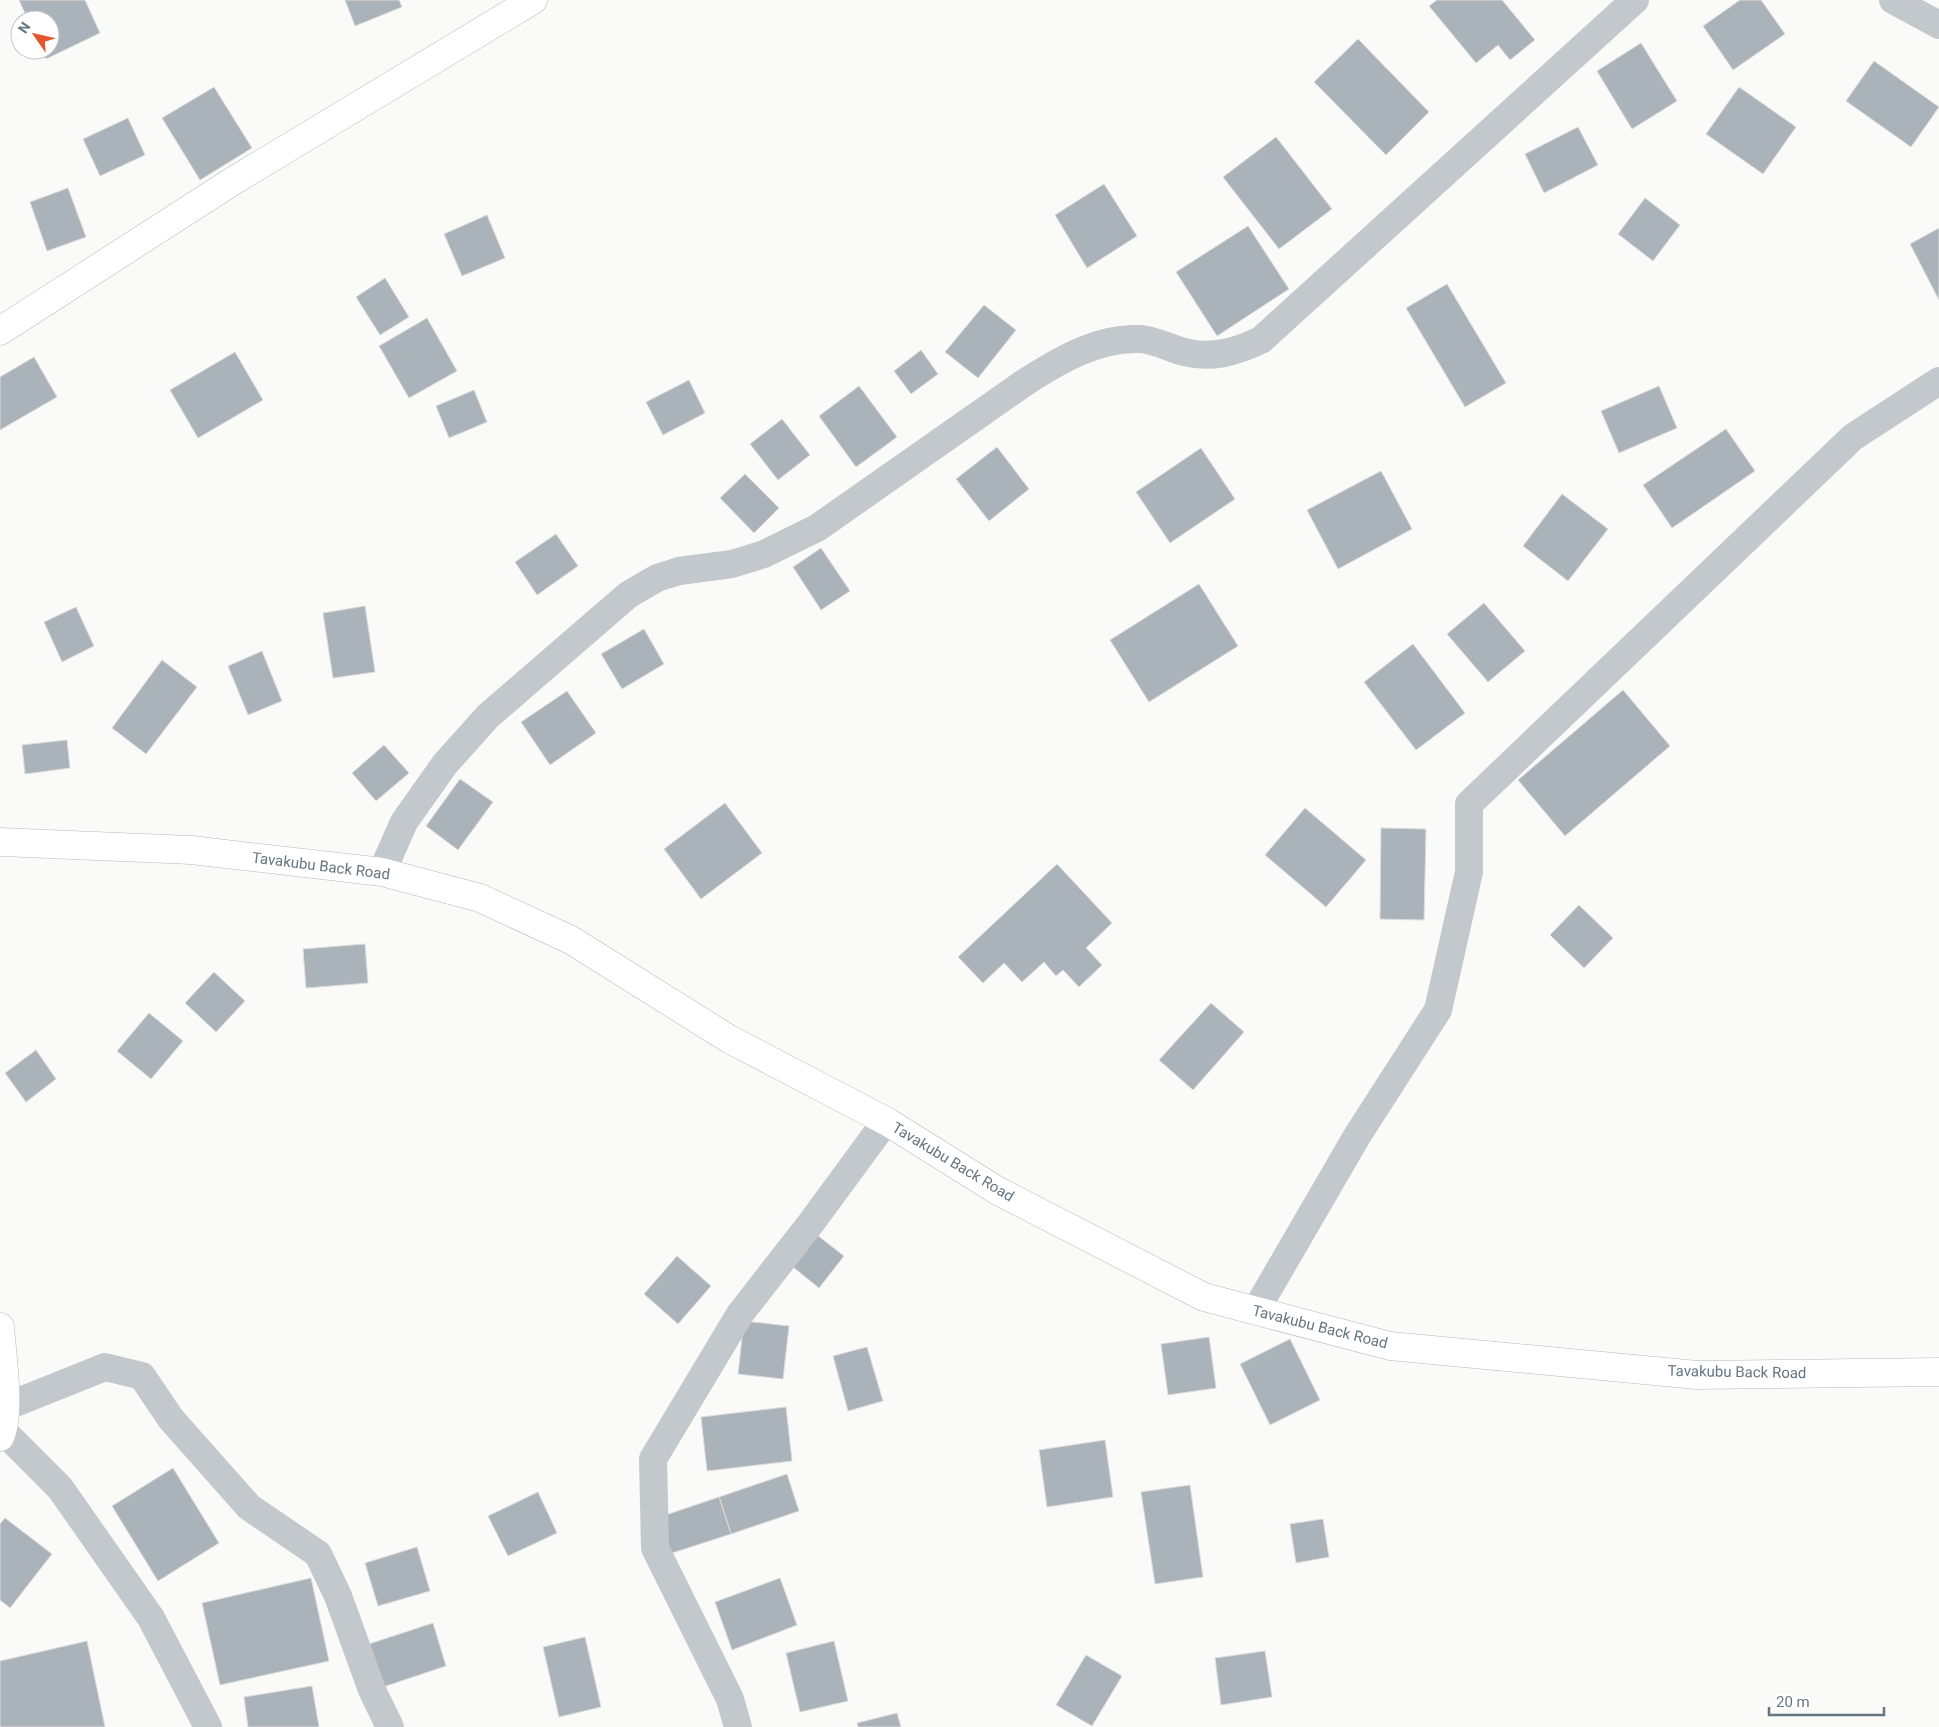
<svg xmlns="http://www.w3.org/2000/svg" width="1939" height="1727" font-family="Roboto,sans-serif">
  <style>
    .building { fill: #aab3b9; stroke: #dcdcda }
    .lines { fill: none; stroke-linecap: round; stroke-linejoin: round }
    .secondary-casing { stroke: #b3babf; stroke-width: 29 }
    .street { stroke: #c3c8cc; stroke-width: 28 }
    .secondary { stroke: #fff; stroke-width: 28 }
    .labels { text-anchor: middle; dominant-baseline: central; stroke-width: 5; stroke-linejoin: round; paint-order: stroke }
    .street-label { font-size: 15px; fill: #657683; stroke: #fff }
  </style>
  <rect width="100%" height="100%" fill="#fafaf8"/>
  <g class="building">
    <polygon points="19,0 85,0 100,33 46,59 42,50 50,50 50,20 28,20"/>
    <polygon points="345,0 399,0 402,7 355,26"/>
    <polygon points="1437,0 1502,0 1535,40 1510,60 1498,45 1476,63 1429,6"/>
    <polygon points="1740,0 1761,0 1785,34 1733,70 1703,26"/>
    <polygon points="1358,39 1429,112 1386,155 1314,82"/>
    <polygon points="1641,43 1677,101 1632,129 1597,71"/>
    <polygon points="1874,61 1939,107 1911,147 1846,101"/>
    <polygon points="214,87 252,148 200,180 162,118"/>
    <polygon points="1739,87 1796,127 1763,174 1706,134"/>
    <polygon points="128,118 145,155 100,176 83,139"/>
    <polygon points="1578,127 1598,165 1544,193 1525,154"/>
    <polygon points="1276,137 1332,209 1279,249 1223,177"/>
    <polygon points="1104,184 1137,236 1087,268 1055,215"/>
    <polygon points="68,188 86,237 47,251 30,202"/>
    <polygon points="1645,198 1680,225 1653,261 1618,234"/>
    <polygon points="487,215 505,258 462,276 444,234"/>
    <polygon points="1248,226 1289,289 1217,336 1176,272"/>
    <polygon points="1939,228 1939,300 1910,244"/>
    <polygon points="385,278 409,317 380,335 356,297"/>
    <polygon points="1447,284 1506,383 1465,407 1406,308"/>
    <polygon points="984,305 1016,330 978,378 945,352"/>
    <polygon points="427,318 457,371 409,398 379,346"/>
    <polygon points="921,350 938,374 911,394 894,371"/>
    <polygon points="235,352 263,400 198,438 170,390"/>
    <polygon points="34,357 57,397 0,430 0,377"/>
    <polygon points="689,380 705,413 663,435 646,402"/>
    <polygon points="859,386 897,437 856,467 819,416"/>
    <polygon points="1659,386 1677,428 1619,453 1601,411"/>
    <polygon points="474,390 487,422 449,438 436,406"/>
    <polygon points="782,419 810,455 778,480 750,444"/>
    <polygon points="1726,429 1755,471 1672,528 1643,485"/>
    <polygon points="997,447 1029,489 989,521 956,479"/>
    <polygon points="1201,448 1235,499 1170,543 1136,492"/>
    <polygon points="1381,471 1412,529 1338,569 1307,510"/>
    <polygon points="745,474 779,508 754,533 720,498"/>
    <polygon points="1562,494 1608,529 1568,581 1523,546"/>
    <polygon points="556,534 578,566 537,595 515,562"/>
    <polygon points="821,548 850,591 821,610 793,567"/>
    <polygon points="1199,584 1238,646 1149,702 1110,640"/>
    <polygon points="1484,603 1525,651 1488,682 1447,634"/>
    <polygon points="365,606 375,672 333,678 323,613"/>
    <polygon points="76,607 94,646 62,662 44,622"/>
    <polygon points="644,629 664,664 622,689 601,654"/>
    <polygon points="1413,644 1465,713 1416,750 1364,682"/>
    <polygon points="262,651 282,701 248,715 228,666"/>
    <polygon points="162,660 197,687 146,754 112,728"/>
    <polygon points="1623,690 1670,746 1565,836 1518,780"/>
    <polygon points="567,691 596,733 550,765 521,722"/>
    <polygon points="67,740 70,768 25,774 22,745"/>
    <polygon points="384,745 409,773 376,801 352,773"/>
    <polygon points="460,779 493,802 458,850 426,826"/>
    <polygon points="725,803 762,853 701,899 664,849"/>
    <polygon points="1305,808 1366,860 1326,907 1265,855"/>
    <polygon points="1381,828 1426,829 1424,920 1380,919"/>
    <polygon points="1057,864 1112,923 1086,948 1102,965 1079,987 1063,970 1056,976 1044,962 1022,982 1004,963 983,983 958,957"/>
    <polygon points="1579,905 1613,938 1584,968 1550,935"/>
    <polygon points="365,944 368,983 306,988 303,949"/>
    <polygon points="214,972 245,1001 216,1032 185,1003"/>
    <polygon points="1211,1003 1244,1032 1193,1090 1159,1060"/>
    <polygon points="149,1013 183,1041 151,1079 117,1051"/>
    <polygon points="36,1050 56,1079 26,1102 5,1073"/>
    <polygon points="817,1235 844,1256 819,1288 793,1267"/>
    <polygon points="677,1256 711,1286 678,1324 644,1294"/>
    <polygon points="744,1321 789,1326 783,1379 738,1374"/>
    <polygon points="1209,1337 1216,1388 1168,1395 1161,1344"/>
    <polygon points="1290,1339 1320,1400 1270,1425 1240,1364"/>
    <polygon points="867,1347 883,1401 848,1411 833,1356"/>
    <polygon points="786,1407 792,1461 707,1471 701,1417"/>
    <polygon points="1105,1440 1113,1497 1047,1507 1039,1450"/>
    <polygon points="173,1468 219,1543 158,1581 112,1506"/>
    <polygon points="787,1474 799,1511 731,1534 719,1497"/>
    <polygon points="1190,1485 1203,1577 1155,1584 1141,1492"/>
    <polygon points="538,1492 557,1533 508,1556 488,1516"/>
    <polygon points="719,1497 731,1534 669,1554 657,1518"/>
    <polygon points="5,1518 52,1554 10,1608 0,1600 0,1524"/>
    <polygon points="1323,1519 1329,1557 1296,1563 1290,1524"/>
    <polygon points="417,1547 430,1591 378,1606 365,1563"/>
    <polygon points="311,1578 329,1661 220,1685 202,1603"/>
    <polygon points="780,1578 797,1625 732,1650 715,1602"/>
    <polygon points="433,1623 446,1666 380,1688 366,1645"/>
    <polygon points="585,1637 601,1707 559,1717 543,1647"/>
    <polygon points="87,1641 105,1727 0,1727 0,1661"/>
    <polygon points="834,1641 848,1701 800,1712 786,1653"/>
    <polygon points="1265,1651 1272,1697 1221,1705 1215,1658"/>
    <polygon points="1086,1655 1122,1676 1092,1726 1056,1705"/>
    <polygon points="312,1686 319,1727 248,1727 244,1697"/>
    <polygon points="897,1713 901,1727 858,1727 857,1723"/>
  </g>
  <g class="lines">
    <g class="secondary-casing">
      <g id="secondary">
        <polyline points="0,331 233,181 533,0"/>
        <polyline points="0,842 191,850 382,872 480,898 571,940 729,1039 886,1121 998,1191 1204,1297 1390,1346 1697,1375 1939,1372"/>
        <path d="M0,1327c2,27 11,87 0,110"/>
      </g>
    </g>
    <g class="street">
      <polyline points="1893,0 1939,25"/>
      <path d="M382,872l22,-50 41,-58 43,-48 140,-121 29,-17 22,-7 53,-7 32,-10 53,-26 207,-145c34,-22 74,-46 116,-44 15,1 29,9 44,13 27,7 52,0 77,-12l374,-340"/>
      <polyline points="1256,1310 1357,1136 1438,1010 1469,872 1469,804 1853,437 1939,381"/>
      <polyline points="5,1407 105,1367 142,1376 171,1419 249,1507 318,1554 338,1596 372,1690 390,1727"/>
      <polyline points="3,1431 60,1488 151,1618 208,1727"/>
      <polyline points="738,1727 730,1699 655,1548 653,1459 740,1314 811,1223 886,1121"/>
    </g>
    <use href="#secondary" class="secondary"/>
  </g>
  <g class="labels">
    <g class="street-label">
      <text transform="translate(321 866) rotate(7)">Tavakubu Back Road</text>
      <text transform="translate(953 1162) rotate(31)">Tavakubu Back Road</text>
      <text transform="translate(1320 1327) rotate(14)">Tavakubu Back Road</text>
      <text transform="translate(1737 1372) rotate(1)">Tavakubu Back Road</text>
    </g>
  </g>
  <g transform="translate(35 35) rotate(304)"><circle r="24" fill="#ffffff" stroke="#c1c8cd"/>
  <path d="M0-4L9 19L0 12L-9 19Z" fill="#e4572e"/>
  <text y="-8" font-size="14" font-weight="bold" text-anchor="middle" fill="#657683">N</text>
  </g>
  <path d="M1769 1707v8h115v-8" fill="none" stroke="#657683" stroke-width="2.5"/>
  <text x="1776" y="1707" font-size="15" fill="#657683" stroke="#ffffff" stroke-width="4" paint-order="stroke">20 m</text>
</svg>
